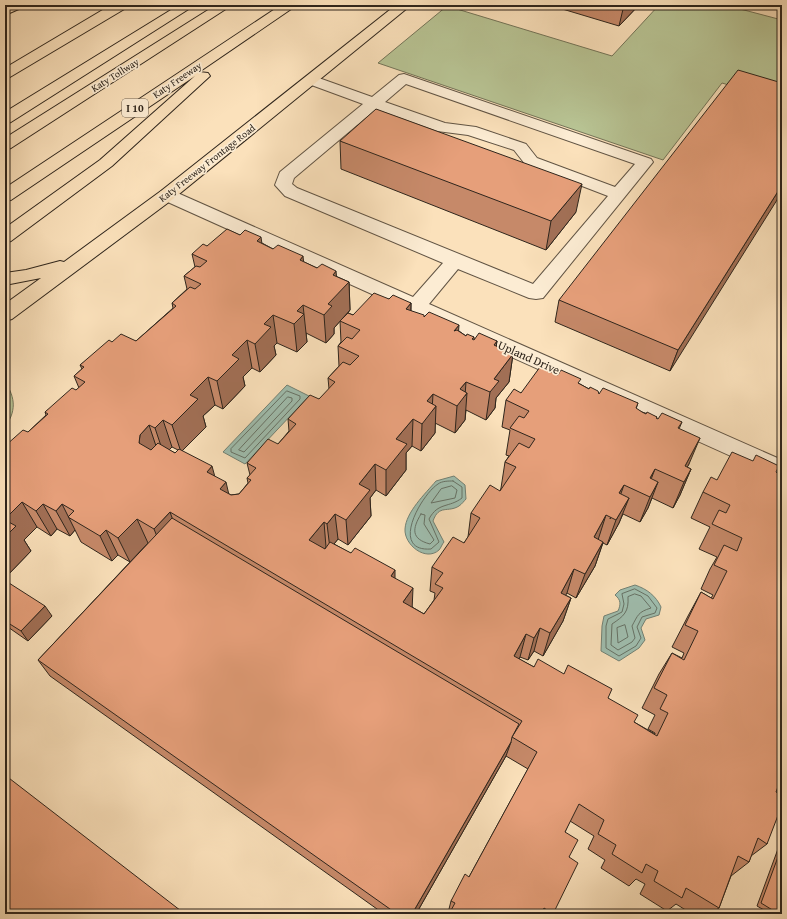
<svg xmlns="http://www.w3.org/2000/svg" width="787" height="919" font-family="'Gentium Book Plus',serif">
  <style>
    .green { fill: #b8c494; stroke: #737458 }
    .water { fill: #9fbeaf; stroke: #728174 }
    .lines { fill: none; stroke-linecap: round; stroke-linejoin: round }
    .shore { stroke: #667266; stroke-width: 1 }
    .minor-casing { stroke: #615444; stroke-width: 2 }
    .major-casing { stroke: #2e251c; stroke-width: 2 }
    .highway-casing { stroke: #2e251c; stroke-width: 2 }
    .minor { fill: #fcecd3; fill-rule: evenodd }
    .major { fill: #fbe1bb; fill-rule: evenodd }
    .highway { fill: #fbe1bb; fill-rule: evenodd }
    .wall { fill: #c68969; stroke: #2e251c; fill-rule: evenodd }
    .shaded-wall { fill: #a16f55; stroke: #2e251c }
    .building { fill: #e69f7a; stroke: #2e251c }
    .labels { text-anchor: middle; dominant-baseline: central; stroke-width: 3.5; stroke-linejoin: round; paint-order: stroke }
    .far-street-label { font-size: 10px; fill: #2e251c; stroke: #fcecd3 }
    .shield { fill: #fcecd3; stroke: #6c6153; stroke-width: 1 }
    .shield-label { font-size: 11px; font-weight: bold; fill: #2e251c }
    .street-label { font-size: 12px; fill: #2e251c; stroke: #fcecd3 }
  </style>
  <rect width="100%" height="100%" fill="#fbe1bb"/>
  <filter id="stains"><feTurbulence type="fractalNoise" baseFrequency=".005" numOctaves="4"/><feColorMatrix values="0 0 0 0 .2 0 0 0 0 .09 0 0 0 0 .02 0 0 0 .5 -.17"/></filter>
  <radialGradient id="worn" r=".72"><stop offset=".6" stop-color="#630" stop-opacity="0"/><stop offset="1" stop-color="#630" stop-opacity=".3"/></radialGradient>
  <g class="green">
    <polygon points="659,5 725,5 782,20 782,101 722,83 663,160 378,63 447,6 612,56"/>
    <path d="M5,382c11,16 11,30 0,45z"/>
  </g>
  <g class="water">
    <polygon points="287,385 309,396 245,464 223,452"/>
    <path d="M454,476l11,9 1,14c-2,2 -4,5 -7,7 -11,7 -20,-2 -26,15l11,21c-2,2 -3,6 -5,8 -13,12 -35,-5 -34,-21 1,-17 20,-35 31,-48z"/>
    <path d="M635,585c12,4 21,11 26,22l-2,8 -13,4 -5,9 4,12 -6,8 -20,13 -18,-10 1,-25 2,-10 14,-5c3,-7 3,-11 -3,-16l5,-5z"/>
  </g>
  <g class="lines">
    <g class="shore">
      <polygon points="287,391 300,396 300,399 245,458 231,452 231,449"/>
      <polygon points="288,397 292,398 292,401 244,452 239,450"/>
      <path d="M453,481l9,6v11c-13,10 -24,4 -33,21l10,23 -8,7c-42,3 -10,-54 7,-65 4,-3 10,-3 15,-3z"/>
      <polygon points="452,486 457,490 455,498 431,503 441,489"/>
      <path d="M421,514l4,1 -1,9 10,16 -4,4c-19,-5 -18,-15 -9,-30z"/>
      <polygon points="635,589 648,596 657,608 655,613 642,617 637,627 641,638 636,646 619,656 606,648 606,626 608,619 622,612 624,604 622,594"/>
      <path d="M635,594l6,2 10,12c-13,4 -13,7 -19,18l3,12 -3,4 -14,8 -7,-5 1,-21c12,-8 17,-12 16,-27z"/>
      <polygon points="625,625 628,637 618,643 617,628"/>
    </g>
    <g class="minor-casing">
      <path id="minor" d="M404,74l247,85 2,3 -110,136 -7,1 -7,-1 -71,-29 -29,35 353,156v19l-621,-280 -3,-4 3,-4 6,-1 6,1 240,106 30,-34 -158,-67 -10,-11 5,-13 83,-68 -57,-21 -2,-3 2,-3h10l56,20 27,-22zM406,84l229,80 -20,23 -78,-29 -11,-14 -50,-17 -31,-4 -60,-21zM376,109l61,22 31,4 46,15 11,14 83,32 -75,88 -236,-96 -5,-4 2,-6z"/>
    </g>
    <g class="major-casing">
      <g id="major">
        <polygon points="5,5 23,5 21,8 5,15"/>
        <polygon points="396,5 411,5 173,199 12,319 5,321 5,304 41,278 5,285 5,273 26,270 60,261 64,262 161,191"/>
      </g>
    </g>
    <g class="highway-casing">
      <g id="highway">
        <polygon points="111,5 128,5 126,8 10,77 5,78 5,68"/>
        <polygon points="179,5 195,5 11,122 5,124 5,112"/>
        <polygon points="216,5 232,5 11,148 5,150 5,138"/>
        <polygon points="281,5 297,5 199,72 208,73 210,76 112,166 11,241 5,243 5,228 100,160 195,76 11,200 5,201 5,188"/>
      </g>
    </g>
    <use href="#minor" class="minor"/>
    <use href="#major" class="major"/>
    <use href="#highway" class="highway"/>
  </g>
  <g class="wall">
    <polygon points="549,5 639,5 619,26"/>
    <polygon points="782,83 670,371 555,322 559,300"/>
    <polygon points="340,141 576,212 546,250 341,169"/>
    <path d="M240,235l22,8 11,6 31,13 13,6 32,14 1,28 -2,3 5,2 36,-16 22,4v8l13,6 35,14 7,5 8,1v2l23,2 -1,5 17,8 -4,28 -13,16 -1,10 -9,12 -20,-10 -1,10 -10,13 -20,-10v10l-14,18 -9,-5 -6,7v17l-20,26 -10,-6 -6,8 1,18 -23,29 -10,-6 -4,5 61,34 17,29 12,7 10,-14 1,-7 -5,-2 2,-24 32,-24 4,-6 3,-24 29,-22 1,-3 4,-26 4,-6 -3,-1 4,-25 -8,-3 4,-27 52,-25 22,9 9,5 10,5 39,9 -2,6 6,3 15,5 -1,2h2l24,3 -3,7 10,35 -2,3 4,2 -11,26 -7,13 -21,-10 -4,10 -8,14 -17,-8 -4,9 -12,22 -4,-2 -8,23 -19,32 -9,-5 -2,2 6,3 -8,23 -20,35 -9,-5 -6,9 -8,-3 -1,2 15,8 74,31 26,24 21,12v-1l-7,-4 7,-14 -13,-7 17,-34 13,-21 10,5 2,-5 -12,-6 16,-31 13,-24 10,6 2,-3 -12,-6 9,-20 7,-12 -18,-8 11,-22 -19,-9 12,-26 14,-12 59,-8 2,2 4,2v302l-2,2 -4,12 -9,52 -16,12 -2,6 -18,14 -12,32 -9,6h-18l-16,-10 -9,7 -27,-17 5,-10 -9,-5 -7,7 -28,-18 4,-8 -17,-11 6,-13 -24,-15 -5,11 4,25 -17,57h-103l-1,-1 3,-12 18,-24 59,-108 -22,-13 -90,158h-32l-334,-238 -12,-16 92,-98 -12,-7 -6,6 -31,-19 -6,-12 -5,6 -13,-7 -6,7 -14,-9 -13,13 7,11 -26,27 23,-146 18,-17 -1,-3 34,-24 -5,-12 8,-7 -2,-4 32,-23 24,-1 37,-33 -1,-5 15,-14 -3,-13 11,-9 -3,-13 15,-8zM340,321l1,21 -3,4 1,20 -11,12 1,11 -10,10 -31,20 1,12 -11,13 -31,19 3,12 -3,3 1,5 -9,11 -8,1 -2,-1 -15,-18 -32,-25 24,-24 -3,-11 12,-11 8,4 22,-23 -2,-9 9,-9 8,4 16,-17 -2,-9 3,-3 20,9 10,-10 -1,-9 20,10 8,-9v-6zM172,447l6,3 -3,3 -6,-3z"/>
    <polygon points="5,587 52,616 28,641 5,625"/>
    <polygon points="782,838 782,914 771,914 757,906"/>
  </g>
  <g class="shaded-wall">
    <polygon points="624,5 639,5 619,26"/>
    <polygon points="582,184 576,212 546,250 551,221"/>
    <polygon points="782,185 782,192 670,371 678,350"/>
    <polygon points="261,237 265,266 257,241"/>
    <polygon points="303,256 306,284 300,260"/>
    <polygon points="336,271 338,293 349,282 350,310 334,328 334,334 326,343 324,315 333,275"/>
    <polygon points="411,303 410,331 406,309"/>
    <polygon points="303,305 307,342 297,352 294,324 297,311"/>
    <polygon points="273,315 277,343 274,346 276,355 260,372 255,344 264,324"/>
    <polygon points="459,325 457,353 454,331"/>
    <polygon points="247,340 252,368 243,377 245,386 223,409 217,381 232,355"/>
    <polygon points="497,341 493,369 494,345"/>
    <polygon points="513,354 509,382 496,398 495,408 486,420 490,392 494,379"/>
    <polygon points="208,377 215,405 203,416 206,427 181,452 172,425 190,395"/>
    <polygon points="466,382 465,396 467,393 465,420 455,433 457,406 460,389"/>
    <polygon points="433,394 432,411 436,406 435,433 421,451 422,424 427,401"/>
    <polygon points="413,419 412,446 406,453 406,470 386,496 386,470 396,439"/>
    <polygon points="163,420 172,447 164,455 155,428"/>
    <polygon points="149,425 158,452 149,470 139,443 140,435"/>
    <polygon points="700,438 689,464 680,480 685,466"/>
    <polygon points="375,464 376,490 370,498 371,516 348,545 346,520 359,484"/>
    <polygon points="212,466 219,492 207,472"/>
    <polygon points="655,469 645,495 650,478"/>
    <polygon points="691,469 680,495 673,508 684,482"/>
    <polygon points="226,482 232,508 220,489"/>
    <polygon points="658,482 648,508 640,522 650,497"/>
    <polygon points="624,485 615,510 610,519 619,493"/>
    <polygon points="629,498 619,523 607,545 616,520"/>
    <polygon points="22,502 37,527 24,540 31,551 5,578 5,519"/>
    <polygon points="43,504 57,529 51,536 36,511"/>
    <polygon points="62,504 75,530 70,536 56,511"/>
    <polygon points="170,512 179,537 164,554 154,529"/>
    <polygon points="335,514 338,539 330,549 327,524"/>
    <polygon points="606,515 598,540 594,537"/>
    <polygon points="137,519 148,543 130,562 118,538"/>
    <polygon points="324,522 326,547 312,564 309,540"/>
    <polygon points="106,530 118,555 112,561 100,536"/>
    <polygon points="603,542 595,566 576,598 585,574"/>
    <polygon points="574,569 567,593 554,616 561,593"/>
    <polygon points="395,570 395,593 391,576"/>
    <polygon points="413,588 412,611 403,602"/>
    <polygon points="571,598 563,621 543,656 550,633"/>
    <polygon points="45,606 52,616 28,641 21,631"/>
    <polygon points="540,628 534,651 528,660 534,638"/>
    <polygon points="526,634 520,657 508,677 514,656"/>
    <polygon points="511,742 506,756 416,914 412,914"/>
  </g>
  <g class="building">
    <polygon points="738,70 782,83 782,185 678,350 559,300"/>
    <polygon points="376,109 582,184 551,221 340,141"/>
    <polygon points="227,229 240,235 245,230 261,237 257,241 273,249 278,245 303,256 300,260 317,268 322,264 336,271 333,275 349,282 328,304 332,306 324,315 303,305 297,311 304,314 294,324 273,315 264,324 271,327 255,344 247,340 232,355 239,359 217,381 208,377 190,395 198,399 172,425 163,420 155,428 149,425 140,435 139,443 151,450 158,443 175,453 179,449 212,466 207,472 226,482 220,489 231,495 239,494 251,480 247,478 256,468 247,463 268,439 278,444 296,424 288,419 310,395 319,399 335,382 328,378 343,362 350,365 359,356 338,346 347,337 352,339 360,330 340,321 348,313 353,315 374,293 389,299 393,295 411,303 406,309 424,315 424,317 429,312 459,325 454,331 457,330 466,336 467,334 474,337 472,339 474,340 479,333 497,341 494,345 513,354 494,379 499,381 490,392 466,382 460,389 467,393 457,406 433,394 427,401 436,406 422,424 413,419 396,439 407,444 386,470 375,464 359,484 370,490 346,520 335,514 327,524 324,522 309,540 325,549 330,542 351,553 355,548 395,570 391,576 413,588 403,602 424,614 443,588 435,584 443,573 432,567 453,537 464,543 480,518 471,513 490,485 500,491 516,467 505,462 519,443 529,448 535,439 510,428 519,416 524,418 529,411 506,400 514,389 521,393 540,367 558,375 561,370 581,379 578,383 589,389 590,387 598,391 599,394 603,388 638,403 636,408 642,412 646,414 647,412 657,417 656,418 658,419 662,413 682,422 678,428 700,438 685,466 691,469 684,482 655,469 650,478 658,482 650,497 624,485 619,493 629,498 616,520 606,515 594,537 603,542 585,574 574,569 561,593 571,598 550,633 540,628 534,638 526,634 514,656 534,667 538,659 564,674 568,665 612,689 608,698 638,715 634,722 657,736 668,713 660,709 667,695 654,688 672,653 684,660 698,631 685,625 701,592 713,599 727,571 714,565 724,545 737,551 742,538 712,524 719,510 726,513 730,505 703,492 711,477 717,480 732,452 753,461 756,455 779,466 776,472 778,474 782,476 782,776 776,792 782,796 782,805 767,844 758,838 749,862 738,856 719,908 686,888 682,898 654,881 658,871 646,864 642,873 612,854 616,845 598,834 604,820 579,804 565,832 578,840 569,857 578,863 553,914 544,908 541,914 449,914 455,903 451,901 465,874 469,877 537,752 512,737 522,721 170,512 154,529 137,519 118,538 106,530 100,536 68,517 74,511 62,504 56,511 43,504 36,511 22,502 5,519 5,446 23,430 28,432 48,414 45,412 72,388 76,390 85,382 74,376 84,367 80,365 109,340 112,342 121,334 136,341 176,306 172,303 190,287 195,289 201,284 184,276 196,266 200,267 207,261 192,254 203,244 207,246"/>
    <polygon points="172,518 519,724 512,737 511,742 412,914 397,914 38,660"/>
    <polygon points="5,520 16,526 5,537"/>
    <polygon points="9,583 45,606 21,631 5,621 5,587"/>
    <polygon points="5,775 185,914 5,914"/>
    <polygon points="782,846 782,914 779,914 761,903"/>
  </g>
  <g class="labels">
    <g class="far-street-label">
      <text transform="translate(115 75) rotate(-32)">Katy Tollway</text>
      <text transform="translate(177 80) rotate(-34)">Katy Freeway</text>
      <text transform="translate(207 163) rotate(-38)">Katy Freeway Frontage Road</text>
    </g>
    <rect class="shield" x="122" y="99" width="26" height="18" rx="3"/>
    <g class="shield-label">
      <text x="135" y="108">I 10</text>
    </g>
    <g class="street-label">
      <text transform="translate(529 357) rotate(24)">Upland Drive</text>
    </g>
  </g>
  <rect width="787" height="919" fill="none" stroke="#fbe1bb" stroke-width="20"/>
  <rect x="6" y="6" width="775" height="907" fill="none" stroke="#2e251c" stroke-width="2"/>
  <rect x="10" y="10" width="767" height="899" fill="none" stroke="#2e251c"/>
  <rect width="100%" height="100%" filter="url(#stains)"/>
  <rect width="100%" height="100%" fill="url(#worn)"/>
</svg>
